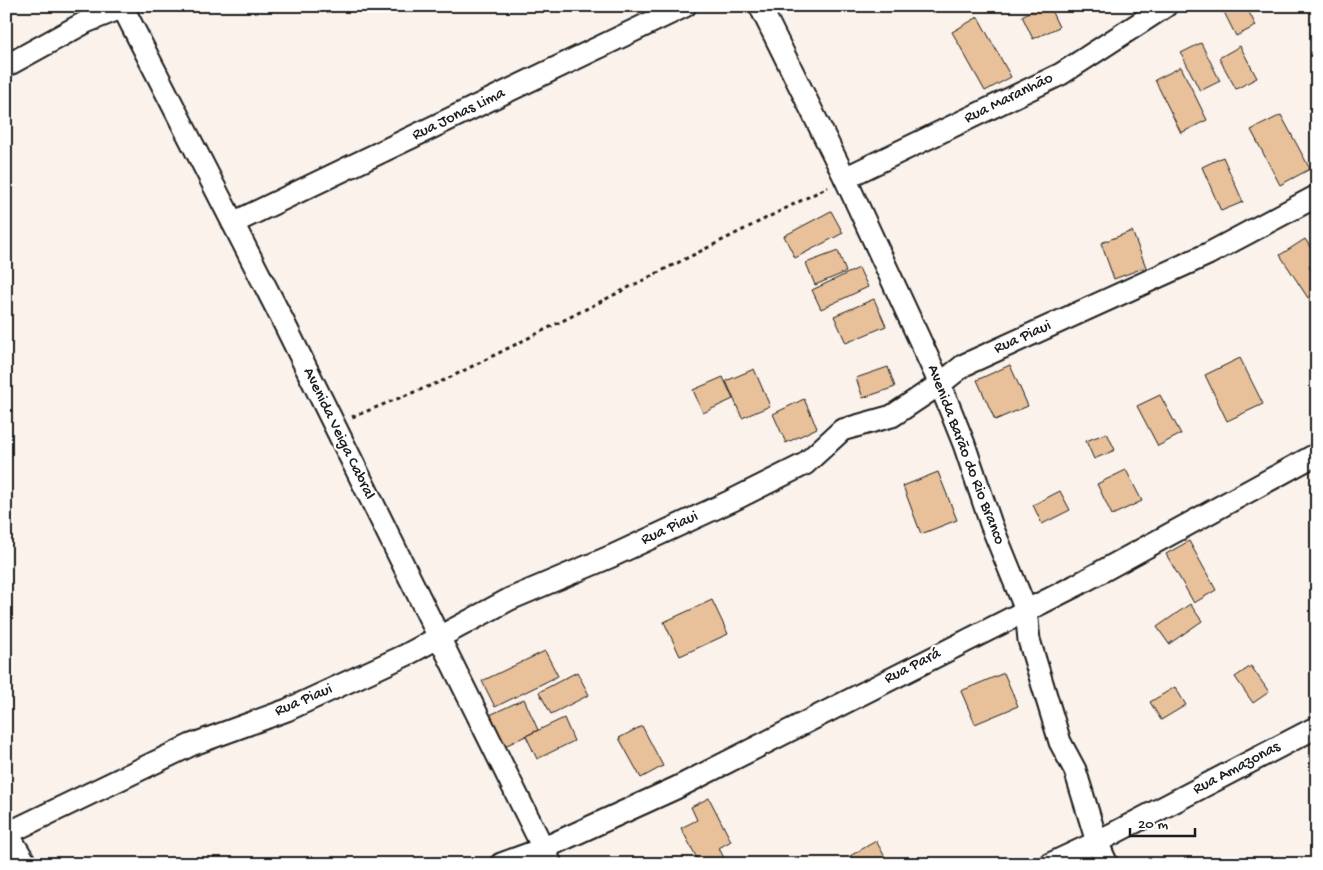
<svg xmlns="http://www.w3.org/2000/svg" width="1323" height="870" font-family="'Gochi Hand',sans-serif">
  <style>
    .building { fill: #e8c099; stroke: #1c1c1c }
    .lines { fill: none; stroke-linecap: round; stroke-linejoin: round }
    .minor-casing { stroke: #1c1c1c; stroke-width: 25 }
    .path { stroke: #1c1c1c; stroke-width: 3; stroke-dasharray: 4 4; stroke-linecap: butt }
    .minor { stroke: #fff; stroke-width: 21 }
    .labels { text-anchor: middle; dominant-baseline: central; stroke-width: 4.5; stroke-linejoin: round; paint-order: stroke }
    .street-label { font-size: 16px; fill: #1c1c1c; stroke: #fff }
  </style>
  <rect width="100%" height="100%" fill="#faf2eb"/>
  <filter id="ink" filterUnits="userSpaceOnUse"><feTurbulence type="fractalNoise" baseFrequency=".02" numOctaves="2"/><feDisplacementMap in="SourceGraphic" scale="10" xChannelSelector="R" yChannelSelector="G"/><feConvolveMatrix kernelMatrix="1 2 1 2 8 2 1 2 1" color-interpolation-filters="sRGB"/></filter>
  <g filter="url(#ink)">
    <g class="building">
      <polygon points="1040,6 1049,6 1059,27 1033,39 1022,16"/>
      <polygon points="1221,6 1246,6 1256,26 1236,36"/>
      <polygon points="978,17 1011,77 985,91 952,32"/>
      <polygon points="1201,43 1220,81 1200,91 1181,53"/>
      <polygon points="1240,46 1257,78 1236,89 1219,58"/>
      <polygon points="1181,67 1207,120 1181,133 1155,80"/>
      <polygon points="1281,115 1310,169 1280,185 1251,130"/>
      <polygon points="1223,157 1243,202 1221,211 1202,167"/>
      <polygon points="831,211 843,233 795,258 784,236"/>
      <polygon points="1132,231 1146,267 1114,279 1101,243"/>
      <polygon points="1305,239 1317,257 1317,262 1309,267 1317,280 1317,292 1308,298 1280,255"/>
      <polygon points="838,251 846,272 815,285 806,263"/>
      <polygon points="859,268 868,287 821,309 812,290"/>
      <polygon points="874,299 886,326 846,343 834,316"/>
      <polygon points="1240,358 1263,404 1227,421 1205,375"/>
      <polygon points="1010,365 1028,406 995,420 977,380"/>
      <polygon points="888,367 895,387 863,398 856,378"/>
      <polygon points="754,369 770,406 742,418 726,381"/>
      <polygon points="723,377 733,399 703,413 693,390"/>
      <polygon points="1160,395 1181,434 1158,446 1137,406"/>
      <polygon points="804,399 817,428 786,443 773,414"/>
      <polygon points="1107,433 1115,450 1094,459 1086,441"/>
      <polygon points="1126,470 1142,501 1112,515 1097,484"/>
      <polygon points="938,472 957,520 921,534 903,486"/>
      <polygon points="1060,491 1070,510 1042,524 1033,505"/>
      <polygon points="1189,541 1216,590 1194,603 1166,554"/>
      <polygon points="712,600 728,634 680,656 664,622"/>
      <polygon points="1190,604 1202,621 1169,644 1157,627"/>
      <polygon points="545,651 558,676 495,707 482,681"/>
      <polygon points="1251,666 1269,692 1253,703 1235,677"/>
      <polygon points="577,672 589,695 551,714 539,692"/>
      <polygon points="1004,673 1018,706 975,724 961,691"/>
      <polygon points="1175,687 1186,705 1161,720 1150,702"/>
      <polygon points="524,699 538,730 505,746 490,715"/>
      <polygon points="564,718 574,741 537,759 526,736"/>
      <polygon points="642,726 663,766 641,778 619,738"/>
      <polygon points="709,798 731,841 719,848 724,858 713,864 700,864 681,828 697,820 691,807"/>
      <polygon points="876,841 889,864 855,864 850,856"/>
    </g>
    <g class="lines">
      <g class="minor-casing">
        <g id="minor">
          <polyline points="122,6 281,317 551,864"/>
          <polyline points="760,6 845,178 940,384 964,444 991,524 1026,610 1029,640 1060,742 1075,770 1097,842 1107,864"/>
          <polyline points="6,66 86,22 126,6"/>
          <polyline points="845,178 1061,74 1166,6"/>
          <polyline points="233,223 685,6"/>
          <polyline points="6,831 26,864"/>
          <polyline points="6,834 191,745 287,710 406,655 510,599 612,556 731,501 805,464 842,430 892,416 940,384 964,365 1208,254 1317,196"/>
          <polyline points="501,864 542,849 676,788 1075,586 1317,454"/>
          <polyline points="1050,864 1097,842 1317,727"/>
        </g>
      </g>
      <polyline class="path" points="352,417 447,379 828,187"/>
      <use href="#minor" class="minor"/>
    </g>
  </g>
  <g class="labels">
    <g class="street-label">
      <text transform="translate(1009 99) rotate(-26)">Rua Maranhão</text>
      <text transform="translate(459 115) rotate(-26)">Rua Jonas Lima</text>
      <text transform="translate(1023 338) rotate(-24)">Rua Piaui</text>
      <text transform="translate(338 434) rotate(64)">Avenida Veiga Cabral</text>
      <text transform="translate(965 455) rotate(69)">Avenida Barão do Rio Branco</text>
      <text transform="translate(670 529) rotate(-25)">Rua Piaui</text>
      <text transform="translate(913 667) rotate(-27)">Rua Pará</text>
      <text transform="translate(304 701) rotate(-23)">Rua Piaui</text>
      <text transform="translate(1237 769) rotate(-28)">Rua Amazonas</text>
    </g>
  </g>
  <rect width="1323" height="870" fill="none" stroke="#fff" stroke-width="25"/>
  <rect x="12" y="12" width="1298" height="845" fill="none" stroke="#1c1c1c" stroke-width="2" filter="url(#ink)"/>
  <path d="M1130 828v8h65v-8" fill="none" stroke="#1c1c1c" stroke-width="2.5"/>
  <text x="1138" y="828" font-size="15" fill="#1c1c1c" stroke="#ffffff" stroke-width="4" paint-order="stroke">20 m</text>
</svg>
